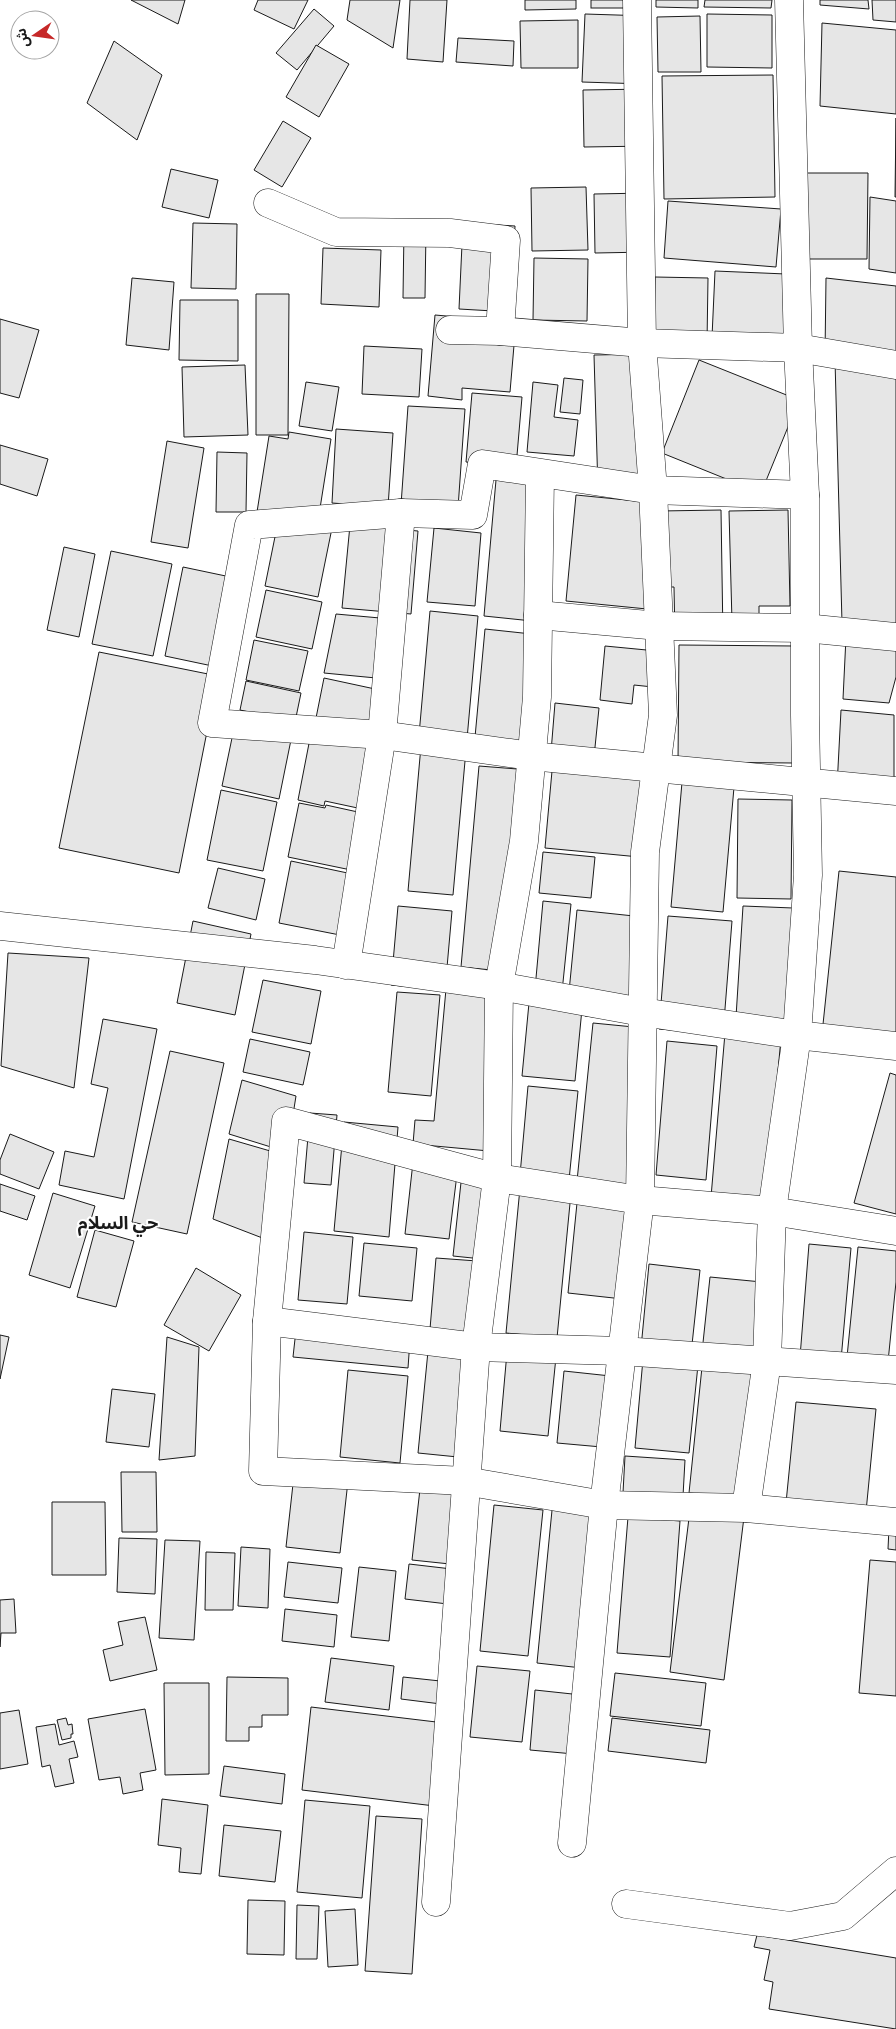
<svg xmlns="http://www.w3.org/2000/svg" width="896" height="2029" font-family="Signika,'Noto Sans Arabic',sans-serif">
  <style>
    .building { fill: #e6e6e6; stroke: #1a1a1a }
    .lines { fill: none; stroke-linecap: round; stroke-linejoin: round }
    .street-casing { stroke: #1a1a1a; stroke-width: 29 }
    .street { stroke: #fff; stroke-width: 28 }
    .labels { text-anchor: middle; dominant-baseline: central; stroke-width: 4; stroke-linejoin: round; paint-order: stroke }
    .district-label { font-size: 18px; font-weight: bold; fill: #1a1a1a; stroke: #fff }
  </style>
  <rect width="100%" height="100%" fill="#fff"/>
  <g class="building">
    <polygon points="131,0 185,0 178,24"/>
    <polygon points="258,0 308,0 294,29 254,10"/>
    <polygon points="350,0 400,0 393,48 347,20"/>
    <polygon points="410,0 447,0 443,62 407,59"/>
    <polygon points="525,0 576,0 576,9 525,10"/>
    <rect x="591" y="0" width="51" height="8"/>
    <polygon points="656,0 698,0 698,8 656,7"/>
    <polygon points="705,0 772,0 771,8 704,7"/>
    <polygon points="820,0 868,0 869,9 820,5"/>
    <polygon points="872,0 896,0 896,22 873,20"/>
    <polygon points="314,9 334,26 297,70 276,53"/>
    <polygon points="585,14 648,16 645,84 582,82"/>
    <polygon points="707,14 772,15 772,68 707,67"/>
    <polygon points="700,16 701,72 658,72 657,17"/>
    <polygon points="578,20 578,68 521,68 520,21"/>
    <polygon points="822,23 896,30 896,114 820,106"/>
    <polygon points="458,38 514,41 513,66 456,62"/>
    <polygon points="114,41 162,75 137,140 87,103"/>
    <polygon points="316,45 349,64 319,117 286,97"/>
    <polygon points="773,75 775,197 664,199 662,76"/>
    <polygon points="649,89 650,146 584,147 583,90"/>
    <polygon points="896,118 896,197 895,197"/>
    <polygon points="283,121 311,138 282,187 254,170"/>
    <polygon points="171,169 218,180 209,218 162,207"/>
    <polygon points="804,173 868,173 867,259 804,259"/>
    <polygon points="586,187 588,250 532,251 531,188"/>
    <polygon points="647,193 649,252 595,253 594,194"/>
    <polygon points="870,197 896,201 896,273 869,269"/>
    <polygon points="668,201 781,209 776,267 664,258"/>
    <polygon points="193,223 237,224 236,289 191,288"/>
    <polygon points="463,223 515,226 511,312 459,309"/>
    <polygon points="404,229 426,229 425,298 403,298"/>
    <polygon points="323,248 381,250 379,307 321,304"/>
    <polygon points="534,258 588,259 587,321 533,320"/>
    <polygon points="715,271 786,274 784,340 712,337"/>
    <polygon points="655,277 708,278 707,343 654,342"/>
    <polygon points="132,278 174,282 169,350 126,345"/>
    <polygon points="826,278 896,286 896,363 825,355"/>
    <polygon points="256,294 289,294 288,435 256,435"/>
    <polygon points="180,300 238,300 238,361 179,360"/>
    <polygon points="435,315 516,322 510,392 462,388 462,400 428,396"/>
    <polygon points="0,319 39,330 19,398 0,393"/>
    <polygon points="364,346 422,349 419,397 362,394"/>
    <polygon points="649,354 653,489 598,490 594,355"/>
    <polygon points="699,360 799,400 761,493 662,453"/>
    <polygon points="835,360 896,366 896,629 842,623"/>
    <polygon points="245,365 248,435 184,437 182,367"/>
    <polygon points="564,378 583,380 580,414 560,412"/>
    <polygon points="306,382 339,387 332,431 299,426"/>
    <polygon points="533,382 558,385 554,417 578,420 574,456 527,452"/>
    <polygon points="472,393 522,397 516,467 466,462"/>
    <polygon points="408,406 465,409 458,508 401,505"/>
    <polygon points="336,429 393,433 388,507 332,503"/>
    <polygon points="289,432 331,439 318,521 257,512 269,436 288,439"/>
    <polygon points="167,441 204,448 188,548 151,542"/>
    <polygon points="0,445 48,459 37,496 0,484"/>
    <polygon points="217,452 247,453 246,512 216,512"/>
    <polygon points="496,480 554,485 542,622 484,616"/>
    <polygon points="576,495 657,503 647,609 566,601"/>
    <polygon points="721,510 723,638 675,639 674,587 661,587 660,511"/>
    <polygon points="788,510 790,606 759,606 759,622 732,622 729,511"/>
    <polygon points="279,517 332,528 318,597 265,586"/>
    <polygon points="350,525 418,531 411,614 342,608"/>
    <polygon points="434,528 481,533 475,606 427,602"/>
    <polygon points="64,547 95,554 79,637 47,630"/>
    <polygon points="111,551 172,564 153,656 92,644"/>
    <polygon points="183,567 240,579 222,668 165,656"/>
    <polygon points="266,590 322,602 312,649 256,637"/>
    <polygon points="430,611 478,616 467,739 419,735"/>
    <polygon points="336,614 402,620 397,680 324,673"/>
    <polygon points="485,629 541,635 531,753 474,748"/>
    <polygon points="846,637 896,649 896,677 889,703 843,699"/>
    <polygon points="254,640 308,651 299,691 246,680"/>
    <polygon points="679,645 795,646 794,763 678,762"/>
    <polygon points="605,646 657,651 653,687 634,685 632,704 600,700"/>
    <polygon points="99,652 218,676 179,873 59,848"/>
    <polygon points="324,678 389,692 380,736 315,723"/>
    <polygon points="246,681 301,693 295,722 240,710"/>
    <polygon points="555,703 599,708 594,757 551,752"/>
    <polygon points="841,710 894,715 894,796 837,787"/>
    <polygon points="237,714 294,725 279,799 222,786"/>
    <polygon points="312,728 381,742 367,810 325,801 324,806 298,800"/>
    <polygon points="421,746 466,750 453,895 408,891"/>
    <polygon points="553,760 659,770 650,858 545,848"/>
    <polygon points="479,766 530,770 512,972 461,967"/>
    <polygon points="683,771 735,776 723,912 671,907"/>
    <polygon points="221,790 277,802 263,871 207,860"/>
    <polygon points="738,799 792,800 791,899 737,898"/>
    <polygon points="299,803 325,808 326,805 367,814 356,871 288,857"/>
    <polygon points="543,852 595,857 591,898 539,893"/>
    <polygon points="291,861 357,875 345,936 279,923"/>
    <polygon points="218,868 265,879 256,920 208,908"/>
    <polygon points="839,871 896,877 896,1043 822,1034"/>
    <polygon points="543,901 571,904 562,992 535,989"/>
    <polygon points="398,906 452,911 445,990 391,985"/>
    <polygon points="743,906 793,908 786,1020 736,1017"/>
    <polygon points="577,910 653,918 643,1022 585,1016 586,1003 568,1002"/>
    <polygon points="668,916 732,921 723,1034 659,1029"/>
    <polygon points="193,921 251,934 235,1015 177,1003"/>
    <polygon points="8,953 89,958 74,1088 1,1066"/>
    <polygon points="263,980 321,991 311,1044 252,1032"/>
    <polygon points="446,989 513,996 500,1152 413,1144 415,1120 434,1121"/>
    <polygon points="397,992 440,995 431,1096 388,1092"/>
    <polygon points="529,1003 582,1009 575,1081 522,1076"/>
    <polygon points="103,1019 157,1029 124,1199 59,1185 65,1151 94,1157 108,1088 91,1084"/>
    <polygon points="593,1023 644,1028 629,1186 577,1181"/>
    <polygon points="725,1033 781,1038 766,1202 711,1197"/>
    <polygon points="250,1039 310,1052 303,1085 243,1072"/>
    <polygon points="667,1041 717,1046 706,1180 656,1175"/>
    <polygon points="170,1051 224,1063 187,1234 132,1222"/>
    <polygon points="890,1073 896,1075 896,1214 854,1203"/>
    <polygon points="242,1080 296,1096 287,1152 229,1134"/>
    <polygon points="528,1086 578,1091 569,1180 520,1175"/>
    <polygon points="310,1113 337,1115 331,1185 304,1183"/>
    <polygon points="344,1122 398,1127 389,1237 334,1231"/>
    <polygon points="10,1134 54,1152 39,1189 0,1174 0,1160"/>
    <polygon points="229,1139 284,1155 265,1239 213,1219"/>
    <polygon points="414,1153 459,1158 449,1239 405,1234"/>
    <polygon points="463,1164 502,1168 492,1260 453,1256"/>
    <polygon points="0,1184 35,1196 27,1220 0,1211"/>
    <polygon points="520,1188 571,1193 557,1338 506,1333"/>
    <polygon points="53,1193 95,1206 70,1288 29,1275"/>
    <polygon points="578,1193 642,1199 632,1300 568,1293"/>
    <polygon points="95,1230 134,1241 116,1307 77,1297"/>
    <polygon points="304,1232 353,1237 347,1304 298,1300"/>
    <polygon points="364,1243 417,1248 412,1301 359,1296"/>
    <polygon points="809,1244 851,1248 841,1360 800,1357"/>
    <polygon points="858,1247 896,1251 896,1282 887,1372 846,1367"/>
    <polygon points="436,1258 491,1262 486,1334 430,1329"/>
    <polygon points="649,1264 700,1270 691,1354 641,1348"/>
    <polygon points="196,1268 241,1295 209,1351 164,1325"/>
    <polygon points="710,1277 762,1282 753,1358 702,1352"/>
    <polygon points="296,1330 410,1340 408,1368 293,1357"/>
    <polygon points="0,1335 9,1337 0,1379"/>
    <polygon points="167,1337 199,1347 195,1456 159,1460"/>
    <polygon points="429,1341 489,1347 478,1459 418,1453"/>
    <polygon points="507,1352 556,1357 548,1436 500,1431"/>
    <polygon points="643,1359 698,1365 689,1453 635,1448"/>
    <polygon points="702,1367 753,1372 740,1498 689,1493"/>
    <polygon points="348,1370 408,1376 400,1463 340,1457"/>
    <polygon points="564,1371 620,1377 613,1448 557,1443"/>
    <polygon points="112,1389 155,1394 149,1447 106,1442"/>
    <polygon points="796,1402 876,1409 865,1522 785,1513"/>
    <polygon points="625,1456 685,1460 682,1514 622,1511"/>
    <polygon points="121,1472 156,1472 157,1532 122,1532"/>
    <polygon points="294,1475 348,1481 340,1553 286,1547"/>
    <polygon points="421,1480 477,1486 469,1566 412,1560"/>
    <polygon points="553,1500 607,1506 591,1669 537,1663"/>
    <polygon points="52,1502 105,1502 106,1575 52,1575"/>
    <polygon points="494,1505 543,1510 528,1656 480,1651"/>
    <polygon points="690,1510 744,1517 724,1680 670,1672"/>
    <polygon points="628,1517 680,1521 670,1657 617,1653"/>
    <polygon points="889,1528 896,1528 896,1550 888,1549"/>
    <polygon points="119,1538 157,1539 155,1594 117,1592"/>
    <polygon points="165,1540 200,1541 194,1640 159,1638"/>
    <polygon points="241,1547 270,1549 268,1608 238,1606"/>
    <polygon points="206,1552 235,1553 233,1610 205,1610"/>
    <polygon points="870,1560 896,1562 896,1696 859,1693"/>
    <polygon points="288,1562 342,1568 338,1603 284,1597"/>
    <polygon points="409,1564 469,1571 465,1606 405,1599"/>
    <polygon points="359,1567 396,1571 389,1641 351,1637"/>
    <polygon points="14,1599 16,1633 1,1633 0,1647 0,1600"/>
    <polygon points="285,1609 337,1615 334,1647 282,1641"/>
    <polygon points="145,1617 157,1670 110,1681 103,1650 123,1645 118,1622"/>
    <polygon points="331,1658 394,1666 389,1710 325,1702"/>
    <polygon points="477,1666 530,1671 522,1742 470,1737"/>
    <polygon points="615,1673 706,1683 701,1726 610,1716"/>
    <polygon points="227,1677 288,1678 288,1715 262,1715 262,1727 249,1727 249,1741 226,1741"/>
    <polygon points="403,1677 459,1683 457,1706 401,1699"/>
    <polygon points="164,1683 209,1683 209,1774 165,1775"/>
    <polygon points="535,1690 591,1696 585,1755 530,1750"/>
    <polygon points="311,1707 453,1724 443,1807 302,1790"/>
    <polygon points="145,1709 156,1770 140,1773 143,1790 123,1794 120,1777 99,1780 88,1719"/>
    <polygon points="19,1710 28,1764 0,1769 0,1713"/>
    <polygon points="66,1718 68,1725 72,1724 73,1734 71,1734 71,1738 62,1740 57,1720"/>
    <polygon points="612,1718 710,1730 706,1763 608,1751"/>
    <polygon points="55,1724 59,1745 74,1741 78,1757 69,1759 74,1783 55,1787 50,1765 42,1767 36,1727"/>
    <polygon points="224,1766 285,1774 282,1804 220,1796"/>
    <polygon points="162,1799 208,1805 201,1874 179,1872 181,1848 158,1845"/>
    <polygon points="305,1800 370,1806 362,1898 297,1892"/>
    <polygon points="376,1816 422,1819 412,1974 365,1971"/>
    <polygon points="224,1825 281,1831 275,1882 219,1876"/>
    <polygon points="248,1900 285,1901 284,1955 247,1954"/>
    <polygon points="297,1905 319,1906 317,1959 296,1959"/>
    <polygon points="355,1909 358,1965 328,1967 325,1911"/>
    <polygon points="757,1935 896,1958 896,2029 769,2009 773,1982 764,1980 770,1950 754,1947"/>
  </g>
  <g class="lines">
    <g class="street-casing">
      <g id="street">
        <polyline points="268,203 336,232 450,233 506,240 500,331"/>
        <polyline points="450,330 500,331 642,343 798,348 896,365"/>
        <polyline points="805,495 653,490 482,464 473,515 401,513 249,525 212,723 382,735 531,756 896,791"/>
        <polyline points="538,615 659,626 805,628 896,637"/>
        <polyline points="0,926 315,960 499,986 642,1012 797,1035 896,1046"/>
        <polyline points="346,965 382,735 401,513"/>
        <polyline points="896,1231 772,1211 640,1200 497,1178 286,1121 267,1321 263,1471 465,1481 604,1505 746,1508 896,1522"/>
        <polyline points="267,1321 476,1347 622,1351 896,1370"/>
        <polyline points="746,1508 767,1361 772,1211 797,1035 808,875 805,715 805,495 798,348 789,0"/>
        <polyline points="572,1843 604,1505 640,1200 645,852 663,715 653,490 642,343 637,0"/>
        <polyline points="436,1902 476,1347 497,1178 499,986 524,841 537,697 540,475"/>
        <polyline points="626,1904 790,1926 843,1916 896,1871"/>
      </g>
    </g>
    <use href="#street" class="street"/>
  </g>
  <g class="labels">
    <g class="district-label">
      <text x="118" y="1223">حي السلام</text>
    </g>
  </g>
  <g transform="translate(35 35) rotate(257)"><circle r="24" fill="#ffffff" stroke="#a3a3a3"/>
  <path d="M0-4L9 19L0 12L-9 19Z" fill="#c62828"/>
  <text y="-8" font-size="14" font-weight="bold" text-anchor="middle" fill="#1a1a1a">ش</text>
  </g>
</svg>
